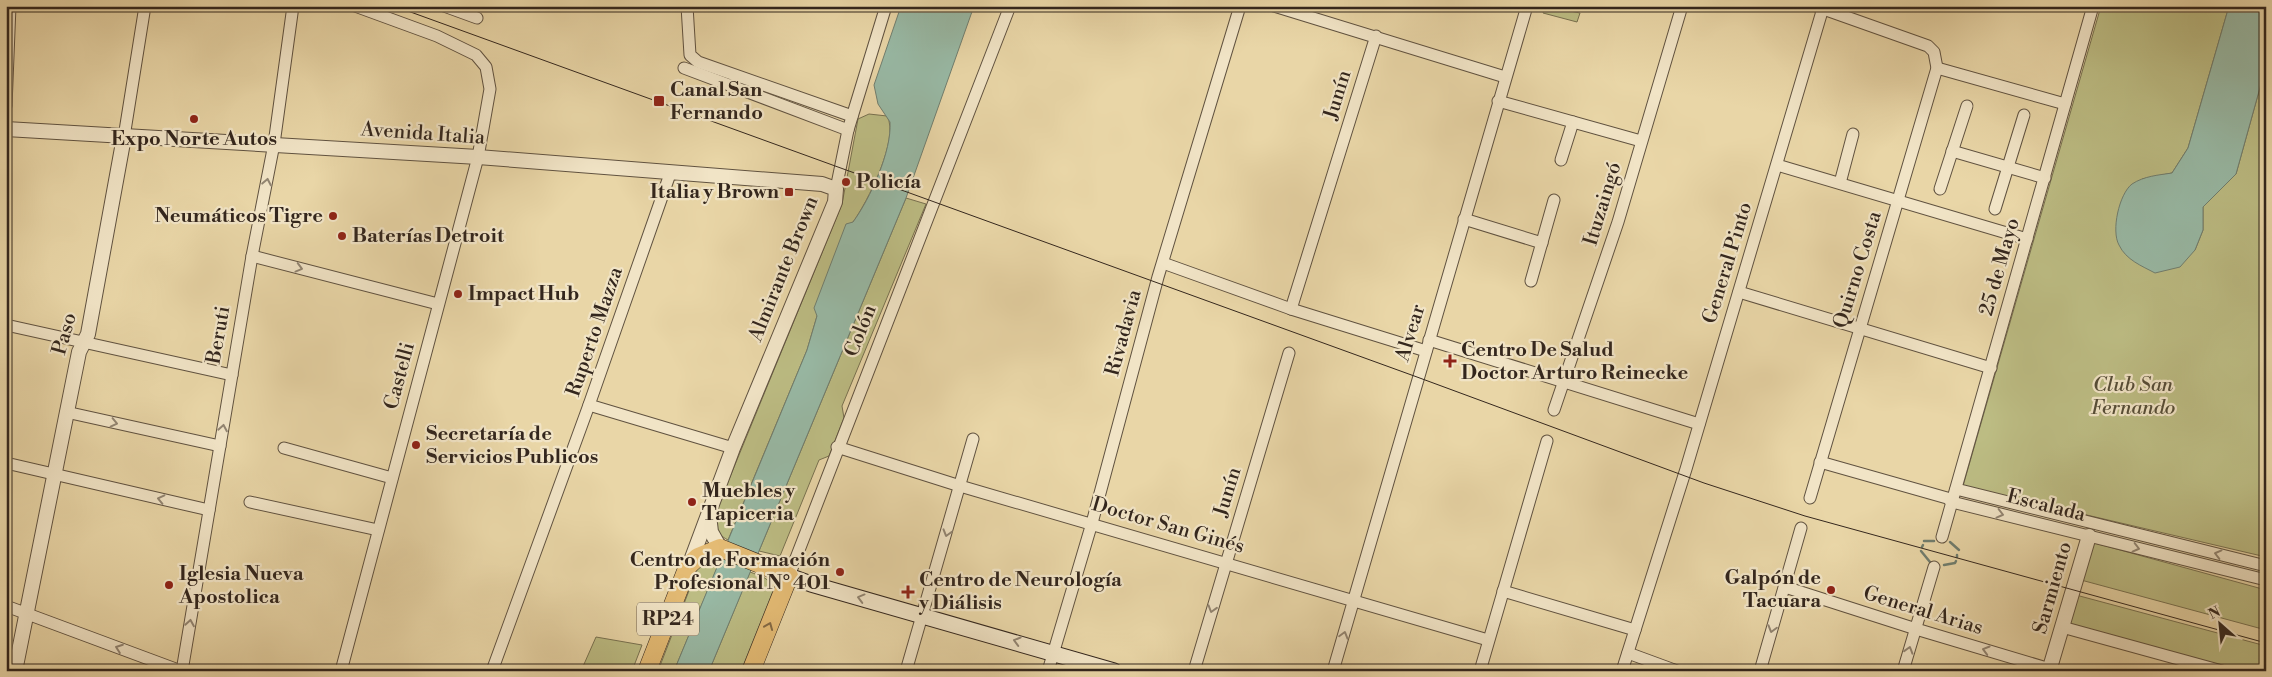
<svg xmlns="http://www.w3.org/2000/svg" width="2272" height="677" font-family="'Libre Bodoni',serif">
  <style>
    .green { fill: #bcbc83; stroke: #787150 }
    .water { fill: #98b9a5; stroke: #707e6f }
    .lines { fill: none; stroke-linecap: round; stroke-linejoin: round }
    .stream { stroke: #707e6f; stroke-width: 2.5 }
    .minor-casing { stroke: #605240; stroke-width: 13 }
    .tertiary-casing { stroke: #605240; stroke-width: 16 }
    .secondary-casing { stroke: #33261d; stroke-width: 17 }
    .primary-casing { stroke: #33261d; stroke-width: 19 }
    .minor { stroke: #f1e4c6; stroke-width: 11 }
    .tertiary { stroke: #f1e4c6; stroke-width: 14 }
    .secondary { stroke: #f1e4c6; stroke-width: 15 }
    .primary { stroke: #e4bb74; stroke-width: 18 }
    .tram { stroke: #33261d; stroke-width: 1 }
    .oneway { stroke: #928572 }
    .oneway2 { stroke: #836944 }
    .poi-dot { fill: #8f2418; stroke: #f1e4c6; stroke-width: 2 }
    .labels { text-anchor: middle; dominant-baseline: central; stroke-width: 4.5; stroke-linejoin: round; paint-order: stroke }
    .shield { fill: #f1e4c6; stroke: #6c5f50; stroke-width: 1 }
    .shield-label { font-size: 19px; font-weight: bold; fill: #33261d }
    .poi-label { font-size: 20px; font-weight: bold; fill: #33261d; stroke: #f1e4c6; text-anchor: start }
    .street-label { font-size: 20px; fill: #33261d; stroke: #f1e4c6 }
    .park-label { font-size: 20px; font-style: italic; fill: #554c36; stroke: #f1e4c6 }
  </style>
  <rect width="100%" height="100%" fill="#e9d6a7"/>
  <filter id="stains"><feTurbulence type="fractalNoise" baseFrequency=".004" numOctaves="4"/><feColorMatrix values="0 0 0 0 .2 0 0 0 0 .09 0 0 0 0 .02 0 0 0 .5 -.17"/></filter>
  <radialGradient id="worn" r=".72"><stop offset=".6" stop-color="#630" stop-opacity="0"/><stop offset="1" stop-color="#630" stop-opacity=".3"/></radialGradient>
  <g class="green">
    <polygon points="1545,6 1580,13 1577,22 1543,13"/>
    <polygon points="2101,6 2229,6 2188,148 2172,173 2142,179 2195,250 2203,230 2203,207 2236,174 2266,66 2266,557 1963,486"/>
    <path d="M869,114l18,2c13,22 -20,87 -34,106l-36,94 -10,34 -79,190c-12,-6 -15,-16 -12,-29l126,-307 16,-85z"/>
    <polygon points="906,198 926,204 842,406 844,418 829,456 819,460 780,556 759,551"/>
    <polygon points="2091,542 2266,590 2266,630 2081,580"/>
    <polygon points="709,560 720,561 674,671 658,671 697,570 701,565"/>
    <path d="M750,572c10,4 22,6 23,19l-32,80h-32z"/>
    <polygon points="2076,595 2266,646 2266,671 2241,671 2068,624"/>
    <polygon points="596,637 642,645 632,671 581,671"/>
  </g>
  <g class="water">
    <path d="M901,6h73l-68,192 -197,473h-35l133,-321 10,-34 -3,-8 32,-84 7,-2c17,-23 39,-71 37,-100l-12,-18 -4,-19z"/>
    <path d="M2229,6h37v60l-30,108 -33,33v23l-8,20 -15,17 -25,6c-13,-7 -29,-13 -36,-28 -8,-14 0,-51 13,-61 12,-8 27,-9 40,-11l16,-25z"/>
  </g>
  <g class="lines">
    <g class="stream">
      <polyline points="1924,541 1934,541"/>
      <polyline points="1950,542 1959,550"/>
      <polyline points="1922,547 1923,545"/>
      <polyline points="1921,551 1930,562"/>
      <polyline points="1957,557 1957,555"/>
      <polyline points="1944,565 1955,563 1956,561"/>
    </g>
    <g class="minor-casing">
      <g id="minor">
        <polyline points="444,6 477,18"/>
        <polyline points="687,6 690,55 698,62 852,116"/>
        <polyline points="1274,6 1505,77"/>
        <polyline points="684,68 848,130"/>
        <polyline points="1937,68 2065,104"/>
        <polyline points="1498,101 1641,141"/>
        <polyline points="6,106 10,6"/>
        <polyline points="124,137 145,6"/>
        <polyline points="1952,151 2045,178"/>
        <polyline points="1561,160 1573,122"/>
        <polyline points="1777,165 2027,239"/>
        <polyline points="1840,183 1853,134"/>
        <polyline points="836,189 848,130 886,6"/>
        <polyline points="1940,189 1967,106"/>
        <polyline points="1995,209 2024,115"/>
        <polyline points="1464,219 1542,243"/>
        <polyline points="252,256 438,304"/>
        <polyline points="1163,263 1291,309 1426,351"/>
        <polyline points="1531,281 1554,200"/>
        <polyline points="1739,292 1991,368"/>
        <polyline points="1291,309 1376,36"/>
        <polyline points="6,325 232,375"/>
        <polyline points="1429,340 1699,424"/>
        <polyline points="589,405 733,448"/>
        <polyline points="1554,410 1618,222 1682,6"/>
        <polyline points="66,412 220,446"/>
        <polyline points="837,447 960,486 1488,640"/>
        <polyline points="284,448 392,478"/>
        <polyline points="1820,462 1947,498 1952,502 2266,580"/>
        <polyline points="6,463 209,510"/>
        <polyline points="1956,489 2266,566"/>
        <polyline points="1810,498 1937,68 1934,52 1928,46 1818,7"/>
        <polyline points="250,502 378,530"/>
        <polyline points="1942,537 2093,6"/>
        <polyline points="789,576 1010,6"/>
        <polyline points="1785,587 1916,629 2050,669"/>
        <polyline points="1503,591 1635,630"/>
        <polyline points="6,606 181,671"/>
        <polyline points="2062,627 2222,671"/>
        <polyline points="1628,653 1677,671"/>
        <polyline points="182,671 252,256 274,144 293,6"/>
        <polyline points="341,671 478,157 490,89 486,67 476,55 437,36 355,6"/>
        <polyline points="492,671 589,405 670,174"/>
        <polyline points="906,671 973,439"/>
        <polyline points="1048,671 1092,523 1158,277 1240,6"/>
        <polyline points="1194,671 1289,353"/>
        <polyline points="1333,671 1527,6"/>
        <polyline points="1480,671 1547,441"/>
        <polyline points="1622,671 1686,469 1823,8"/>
        <polyline points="1760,671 1801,528"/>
        <polyline points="1903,671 1934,567"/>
      </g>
    </g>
    <g class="tertiary-casing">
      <g id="tertiary">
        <polyline points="6,129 478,157 822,184 836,189 835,202 733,448 689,566"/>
        <polyline points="709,515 711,532 720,548"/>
        <polyline points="15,671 79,352 88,334 124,137"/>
        <polyline points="2049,671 2089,536"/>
      </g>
    </g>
    <g class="secondary-casing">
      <polyline id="secondary" points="789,576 811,584 1114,671"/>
    </g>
    <g class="primary-casing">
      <polyline id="primary" points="647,671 688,566 698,557 720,548 789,576 751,671"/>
    </g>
    <use href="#minor" class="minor"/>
    <use href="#tertiary" class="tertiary"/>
    <use href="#secondary" class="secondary"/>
    <use href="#primary" class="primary"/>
    <polyline class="tram" points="394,6 1417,377 1704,483 1805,516 2266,643"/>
  </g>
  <defs><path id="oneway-chevron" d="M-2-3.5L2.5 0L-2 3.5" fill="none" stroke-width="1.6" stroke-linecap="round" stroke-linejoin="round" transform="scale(1.25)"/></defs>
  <g class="oneway">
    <use href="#oneway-chevron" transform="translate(267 182) rotate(-79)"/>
    <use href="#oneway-chevron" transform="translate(299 268) rotate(15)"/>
    <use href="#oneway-chevron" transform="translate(114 423) rotate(13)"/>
    <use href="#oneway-chevron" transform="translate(223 428) rotate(-80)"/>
    <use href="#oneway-chevron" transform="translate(161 499) rotate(-167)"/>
    <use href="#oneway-chevron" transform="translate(2000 514) rotate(14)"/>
    <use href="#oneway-chevron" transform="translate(947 533) rotate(106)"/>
    <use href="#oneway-chevron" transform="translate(2136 548) rotate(14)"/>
    <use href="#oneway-chevron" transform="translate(2218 554) rotate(-166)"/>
    <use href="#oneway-chevron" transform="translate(861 598) rotate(-165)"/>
    <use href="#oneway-chevron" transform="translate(1212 609) rotate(107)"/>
    <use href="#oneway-chevron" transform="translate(190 623) rotate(-81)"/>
    <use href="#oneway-chevron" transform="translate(1772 629) rotate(106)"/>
    <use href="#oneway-chevron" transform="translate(1344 635) rotate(-74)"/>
    <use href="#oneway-chevron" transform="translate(1017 641) rotate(-164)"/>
    <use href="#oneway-chevron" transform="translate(119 648) rotate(-160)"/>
    <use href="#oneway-chevron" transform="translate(1909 650) rotate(-73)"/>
    <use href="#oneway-chevron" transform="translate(1986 650) rotate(-164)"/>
  </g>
  <use class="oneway2" href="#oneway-chevron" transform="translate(769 626) rotate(-68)"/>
  <g class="poi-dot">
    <rect x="653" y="95" width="12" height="12" rx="2.5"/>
    <circle cx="194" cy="119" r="5"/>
    <circle cx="846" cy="182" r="5"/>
    <rect x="784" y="187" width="10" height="10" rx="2.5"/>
    <circle cx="333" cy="216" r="5"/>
    <circle cx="342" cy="236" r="5"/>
    <circle cx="458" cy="294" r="5"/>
    <path d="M1447.5 353.5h5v5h5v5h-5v5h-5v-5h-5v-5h5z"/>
    <circle cx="416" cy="445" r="5"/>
    <circle cx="692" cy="502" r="5"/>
    <circle cx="840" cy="572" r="5"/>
    <circle cx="169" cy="585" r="5"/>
    <circle cx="1831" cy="590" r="5"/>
    <path d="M905.5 584.5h5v5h5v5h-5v5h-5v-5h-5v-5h5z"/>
  </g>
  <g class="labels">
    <rect class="shield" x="637" y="602.5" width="62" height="33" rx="4"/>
    <g class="shield-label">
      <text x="668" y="619">RP24</text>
    </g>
    <g class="poi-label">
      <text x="670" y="90">Canal San<tspan x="670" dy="23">Fernando</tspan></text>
      <text x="194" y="139" text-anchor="middle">Expo Norte Autos</text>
      <text x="856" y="182">Policía</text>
      <text x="779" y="192" text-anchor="end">Italia y Brown</text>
      <text x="323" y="216" text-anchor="end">Neumáticos Tigre</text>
      <text x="352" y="236">Baterías Detroit</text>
      <text x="468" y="294">Impact Hub</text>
      <text x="1461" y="350">Centro De Salud<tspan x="1461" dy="23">Doctor Arturo Reinecke</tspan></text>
      <text x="426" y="434">Secretaría de<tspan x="426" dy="23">Servicios Publicos</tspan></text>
      <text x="702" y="491">Muebles y<tspan x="702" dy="23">Tapiceria</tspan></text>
      <text x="830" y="560" text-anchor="end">Centro de Formación<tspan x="830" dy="23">Profesional N° 401</tspan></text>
      <text x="179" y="574">Iglesia Nueva<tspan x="179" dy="23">Apostolica</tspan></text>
      <text x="1821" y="578" text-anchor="end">Galpón de<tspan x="1821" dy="23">Tacuara</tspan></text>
      <text x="919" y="580">Centro de Neurología<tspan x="919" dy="23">y Diálisis</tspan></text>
    </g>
    <g class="street-label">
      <text transform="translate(1338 95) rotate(-73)">Junín</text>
      <text transform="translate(423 134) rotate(4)">Avenida Italia</text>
      <text transform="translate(1603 204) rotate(-73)">Ituzaingó</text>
      <text transform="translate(1728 263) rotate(-73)">General Pinto</text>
      <text transform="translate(2000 267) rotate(-74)">25 de Mayo</text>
      <text transform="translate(784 269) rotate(-68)">Almirante Brown</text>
      <text transform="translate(1858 270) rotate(-73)">Quirno Costa</text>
      <text transform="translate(861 331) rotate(-68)">Colón</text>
      <text transform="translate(595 332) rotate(-71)">Ruperto Mazza</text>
      <text transform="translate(1124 333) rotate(-75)">Rivadavia</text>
      <text transform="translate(1411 333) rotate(-73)">Alvear</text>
      <text transform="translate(65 334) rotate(-74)">Paso</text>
      <text transform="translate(219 335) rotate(-80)">Beruti</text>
      <text transform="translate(400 376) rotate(-75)">Castelli</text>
      <text transform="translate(1228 492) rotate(-73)">Junín</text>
      <text transform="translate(2046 506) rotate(14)">Escalada</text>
      <text transform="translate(1168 526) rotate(16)">Doctor San Ginés</text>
      <text transform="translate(2053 588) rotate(-74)">Sarmiento</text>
      <text transform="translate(1923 611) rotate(17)">General Arias</text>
    </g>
    <g class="park-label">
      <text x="2133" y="385">Club San<tspan x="2133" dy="23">Fernando</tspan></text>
    </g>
  </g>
  <rect width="2272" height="677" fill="none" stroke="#e9d6a7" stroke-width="25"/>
  <rect x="8" y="8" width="2257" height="662" fill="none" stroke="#33261d" stroke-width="2.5"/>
  <rect x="12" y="12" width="2247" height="652" fill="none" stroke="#33261d"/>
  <g transform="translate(2220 624) rotate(333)" stroke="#f1e4c6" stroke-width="4" paint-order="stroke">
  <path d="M0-4L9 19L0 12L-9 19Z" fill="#33261d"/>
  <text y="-8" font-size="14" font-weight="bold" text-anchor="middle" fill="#33261d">N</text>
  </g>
  <rect width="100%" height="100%" filter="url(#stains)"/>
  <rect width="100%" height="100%" fill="url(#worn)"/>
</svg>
